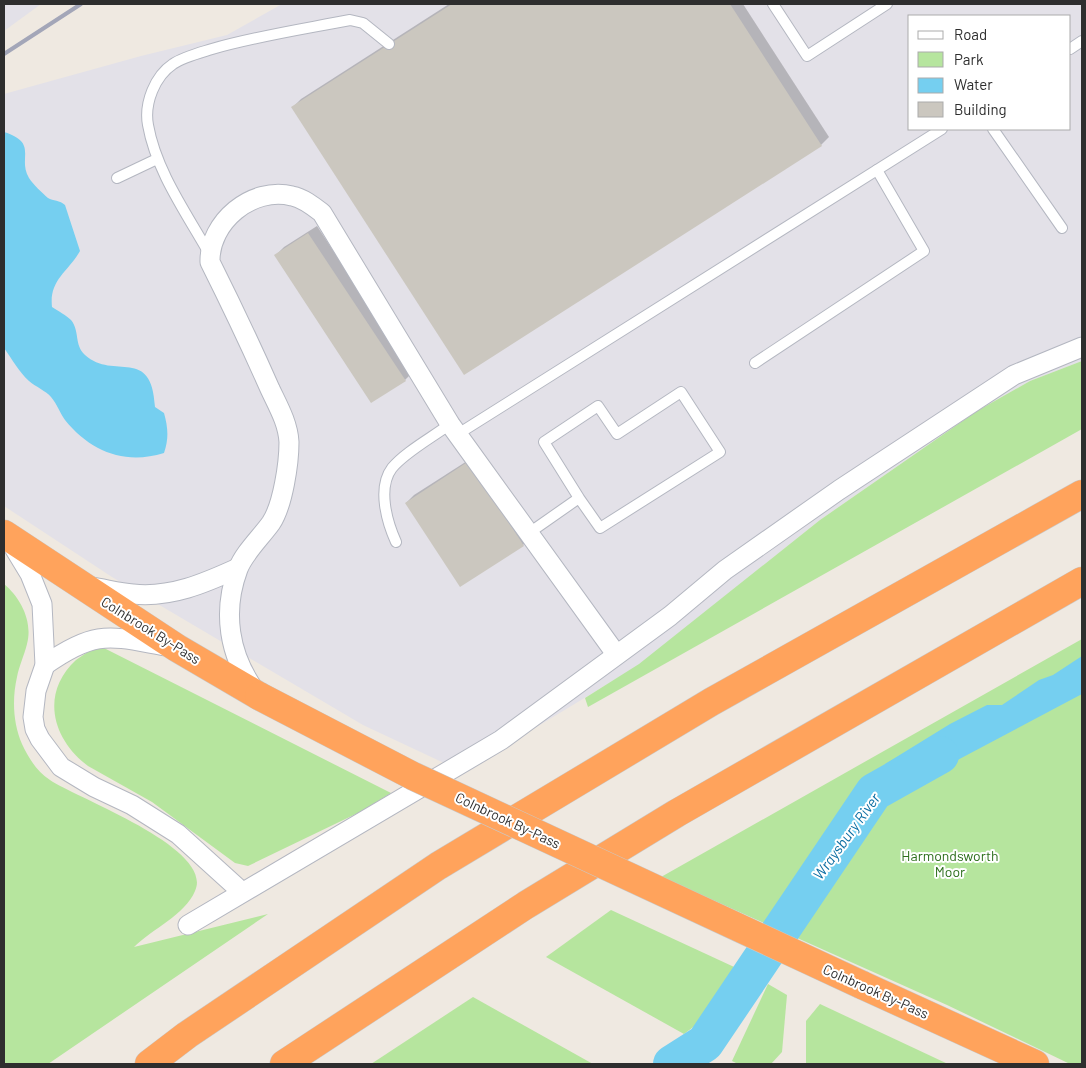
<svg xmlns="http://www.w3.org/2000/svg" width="1086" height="1068" font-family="Barlow,sans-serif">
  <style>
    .industrial { fill: #e3e1e8; fill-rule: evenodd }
    .green { fill: #b6e59e }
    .water { fill: #75cff0 }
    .shadow { fill: #0003 }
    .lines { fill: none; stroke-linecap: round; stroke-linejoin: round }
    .river { stroke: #75cff0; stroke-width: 38 }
    .building { fill: #cbc7bf }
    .lane-casing { stroke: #b4b7c1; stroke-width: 12 }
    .street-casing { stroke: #b4b7c1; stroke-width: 21 }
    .highway-casing { stroke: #c9c9c9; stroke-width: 29 }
    .lane { stroke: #fff; stroke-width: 10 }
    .street { stroke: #fff; stroke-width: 19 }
    .highway { stroke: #ffa35c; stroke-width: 28 }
    .rail { stroke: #a3a6b8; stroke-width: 4 }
    .highway-bridge-casing { stroke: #c9c9c9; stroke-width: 29; stroke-linecap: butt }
    .highway-bridge { stroke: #ffa35c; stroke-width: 28 }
    .labels { text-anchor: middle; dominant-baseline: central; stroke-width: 4; stroke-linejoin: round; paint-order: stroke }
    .street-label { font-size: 14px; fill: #2e2e2e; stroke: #fff }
    .park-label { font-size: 14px; fill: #2c6e1b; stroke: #fff }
    .water-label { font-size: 15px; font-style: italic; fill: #0d6fa3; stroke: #fff }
  </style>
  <rect width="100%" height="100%" fill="#efe9e1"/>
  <g class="industrial">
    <polygon points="4,4 41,4 4,31"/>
    <path d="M282,4h800v357l-52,20 -53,30 -157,109 -181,145 -175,106 -20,-8 -81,-38 -251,-148 -108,-71v-412l137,-38 86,-21zM910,16h160v113h-160z"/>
  </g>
  <g class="green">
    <polygon points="1082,361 1082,429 588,707 585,698 639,664 820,520 977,411 1030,381"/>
    <path d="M4,584c17,14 29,38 23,60 -3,12 -8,22 -10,33 -5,22 -4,46 5,67 6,13 15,28 28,36 26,18 165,68 145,111 -10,24 -43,38 -61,56l134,-33 -220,150h-44z"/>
    <polygon points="1082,639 1082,1064 1070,1064 947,1005 661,877"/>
    <path d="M98,645l293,148 -29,18 -114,55 -13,-3 -83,-61 -64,-36c-36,-27 -48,-73 -12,-106 7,-5 15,-10 22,-15z"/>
    <polygon points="611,910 745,972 733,997 684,1034 546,957"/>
    <polygon points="768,984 787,995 782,1052 771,1064 738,1064 732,1061"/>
    <polygon points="473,997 593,1064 371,1064"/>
    <polygon points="820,1004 948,1064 806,1064 806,1021"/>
  </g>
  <g class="water">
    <path d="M4,132c35,11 13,26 25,46 4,6 13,15 19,20 5,3 12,2 17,7l15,46c-12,21 -31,29 -28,56 6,4 14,8 19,13 9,11 3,25 14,35 29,26 67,-10 70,52l9,6c4,14 5,26 0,40 -39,12 -73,-1 -99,-33 -5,-7 -8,-16 -14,-23 -5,-6 -15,-10 -22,-16 -10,-9 -17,-22 -25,-33z"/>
    <polygon points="1082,656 1082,694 901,790 885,764 950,724 987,705 1002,705 1039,680 1053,675"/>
  </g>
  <g class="shadow">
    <polygon points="449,4 743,4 829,137 821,145 293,107 301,99"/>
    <polygon points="317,226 413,372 405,380 276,255 284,247"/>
    <polygon points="478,454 531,536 523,545 460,585 406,503 414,495"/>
  </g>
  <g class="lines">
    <polyline class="river" points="672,1064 705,1043 874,792 940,755"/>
  </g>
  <g class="building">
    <polygon points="452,4 730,4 822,146 464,375 291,107"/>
    <polygon points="308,233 406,381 371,403 274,255"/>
    <polygon points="469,461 524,546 460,587 405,503"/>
  </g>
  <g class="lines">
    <g class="lane-casing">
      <g id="lane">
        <polyline points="773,4 807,56 887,4"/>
        <polyline points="1070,49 1082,41"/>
        <polyline points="993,129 1062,228"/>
        <polyline points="117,178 157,159"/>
        <path d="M210,255c-23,-41 -54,-84 -62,-130 -4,-22 7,-49 25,-61 10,-7 26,-11 39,-15 45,-13 92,-20 138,-29l13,3 26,21"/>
        <polyline points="755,363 924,251 877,170"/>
        <polyline points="458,434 942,129"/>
        <polyline points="529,533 579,498 600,528 720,452 681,392 617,434 598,406 544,442 579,498"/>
        <path d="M396,542c-9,-20 -19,-54 -4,-74 13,-16 41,-31 58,-44"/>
      </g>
    </g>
    <g class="street-casing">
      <g id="street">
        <polyline points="10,541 30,574 42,604 45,665 36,691 33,717 35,729 40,739 61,767 94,787 132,805 178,834 242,892"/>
        <path d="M91,587c14,2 28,6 42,7 38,4 72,-11 105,-26"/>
        <path d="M45,665c51,-36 64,-29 121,-19"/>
        <path d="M255,691c-26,-36 -33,-79 -17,-122 6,-16 23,-32 33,-46 12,-18 18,-60 18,-81 -1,-19 -11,-36 -19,-53 -19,-43 -39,-85 -60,-127 -1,-40 42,-76 82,-66 11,2 21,10 30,17l128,211 166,230"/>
        <polyline points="188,925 501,740 670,616 725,570 839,490 1014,375 1082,347"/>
      </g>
    </g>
    <g class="highway-casing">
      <g id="highway">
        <polyline points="4,534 177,648 259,696"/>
        <polyline points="862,985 1035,1064"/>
        <polyline points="149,1064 187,1035 438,866 711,702 1082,494"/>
        <polyline points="284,1064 526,905 677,813 1082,581"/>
      </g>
    </g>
    <use href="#lane" class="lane"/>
    <use href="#street" class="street"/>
    <use href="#highway" class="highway"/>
    <polyline class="rail" points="4,54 81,4"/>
    <g class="highway-bridge-casing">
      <polyline id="highway-bridge" points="259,696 413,776 862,985"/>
    </g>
    <use href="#highway-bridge" class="highway-bridge"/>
  </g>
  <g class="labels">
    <g class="street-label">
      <text transform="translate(151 630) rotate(32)">Colnbrook By-Pass</text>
      <text transform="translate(508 820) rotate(25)">Colnbrook By-Pass</text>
      <text transform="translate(876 991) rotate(24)">Colnbrook By-Pass</text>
    </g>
    <g class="park-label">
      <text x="950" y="855">Harmondsworth<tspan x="950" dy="16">Moor</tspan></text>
    </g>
    <g class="water-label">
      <text transform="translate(846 836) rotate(-54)">Wraysbury River</text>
    </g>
  </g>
  <rect width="1086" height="1068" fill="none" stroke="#2e2e2e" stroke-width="10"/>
  <rect x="908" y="15" width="162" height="115" fill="#ffffff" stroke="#ababab"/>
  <rect x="918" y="31" width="25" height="8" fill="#ffffff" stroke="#ababab"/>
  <text x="954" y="40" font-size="15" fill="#2e2e2e">Road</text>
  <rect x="918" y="52" width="25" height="15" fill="#b6e59e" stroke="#ababab"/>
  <text x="954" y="65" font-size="15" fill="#2e2e2e">Park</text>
  <rect x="918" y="78" width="25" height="15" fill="#75cff0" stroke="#ababab"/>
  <text x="954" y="90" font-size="15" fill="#2e2e2e">Water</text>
  <rect x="918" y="102" width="25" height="15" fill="#cbc7bf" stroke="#ababab"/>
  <text x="954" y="115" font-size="15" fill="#2e2e2e">Building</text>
</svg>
